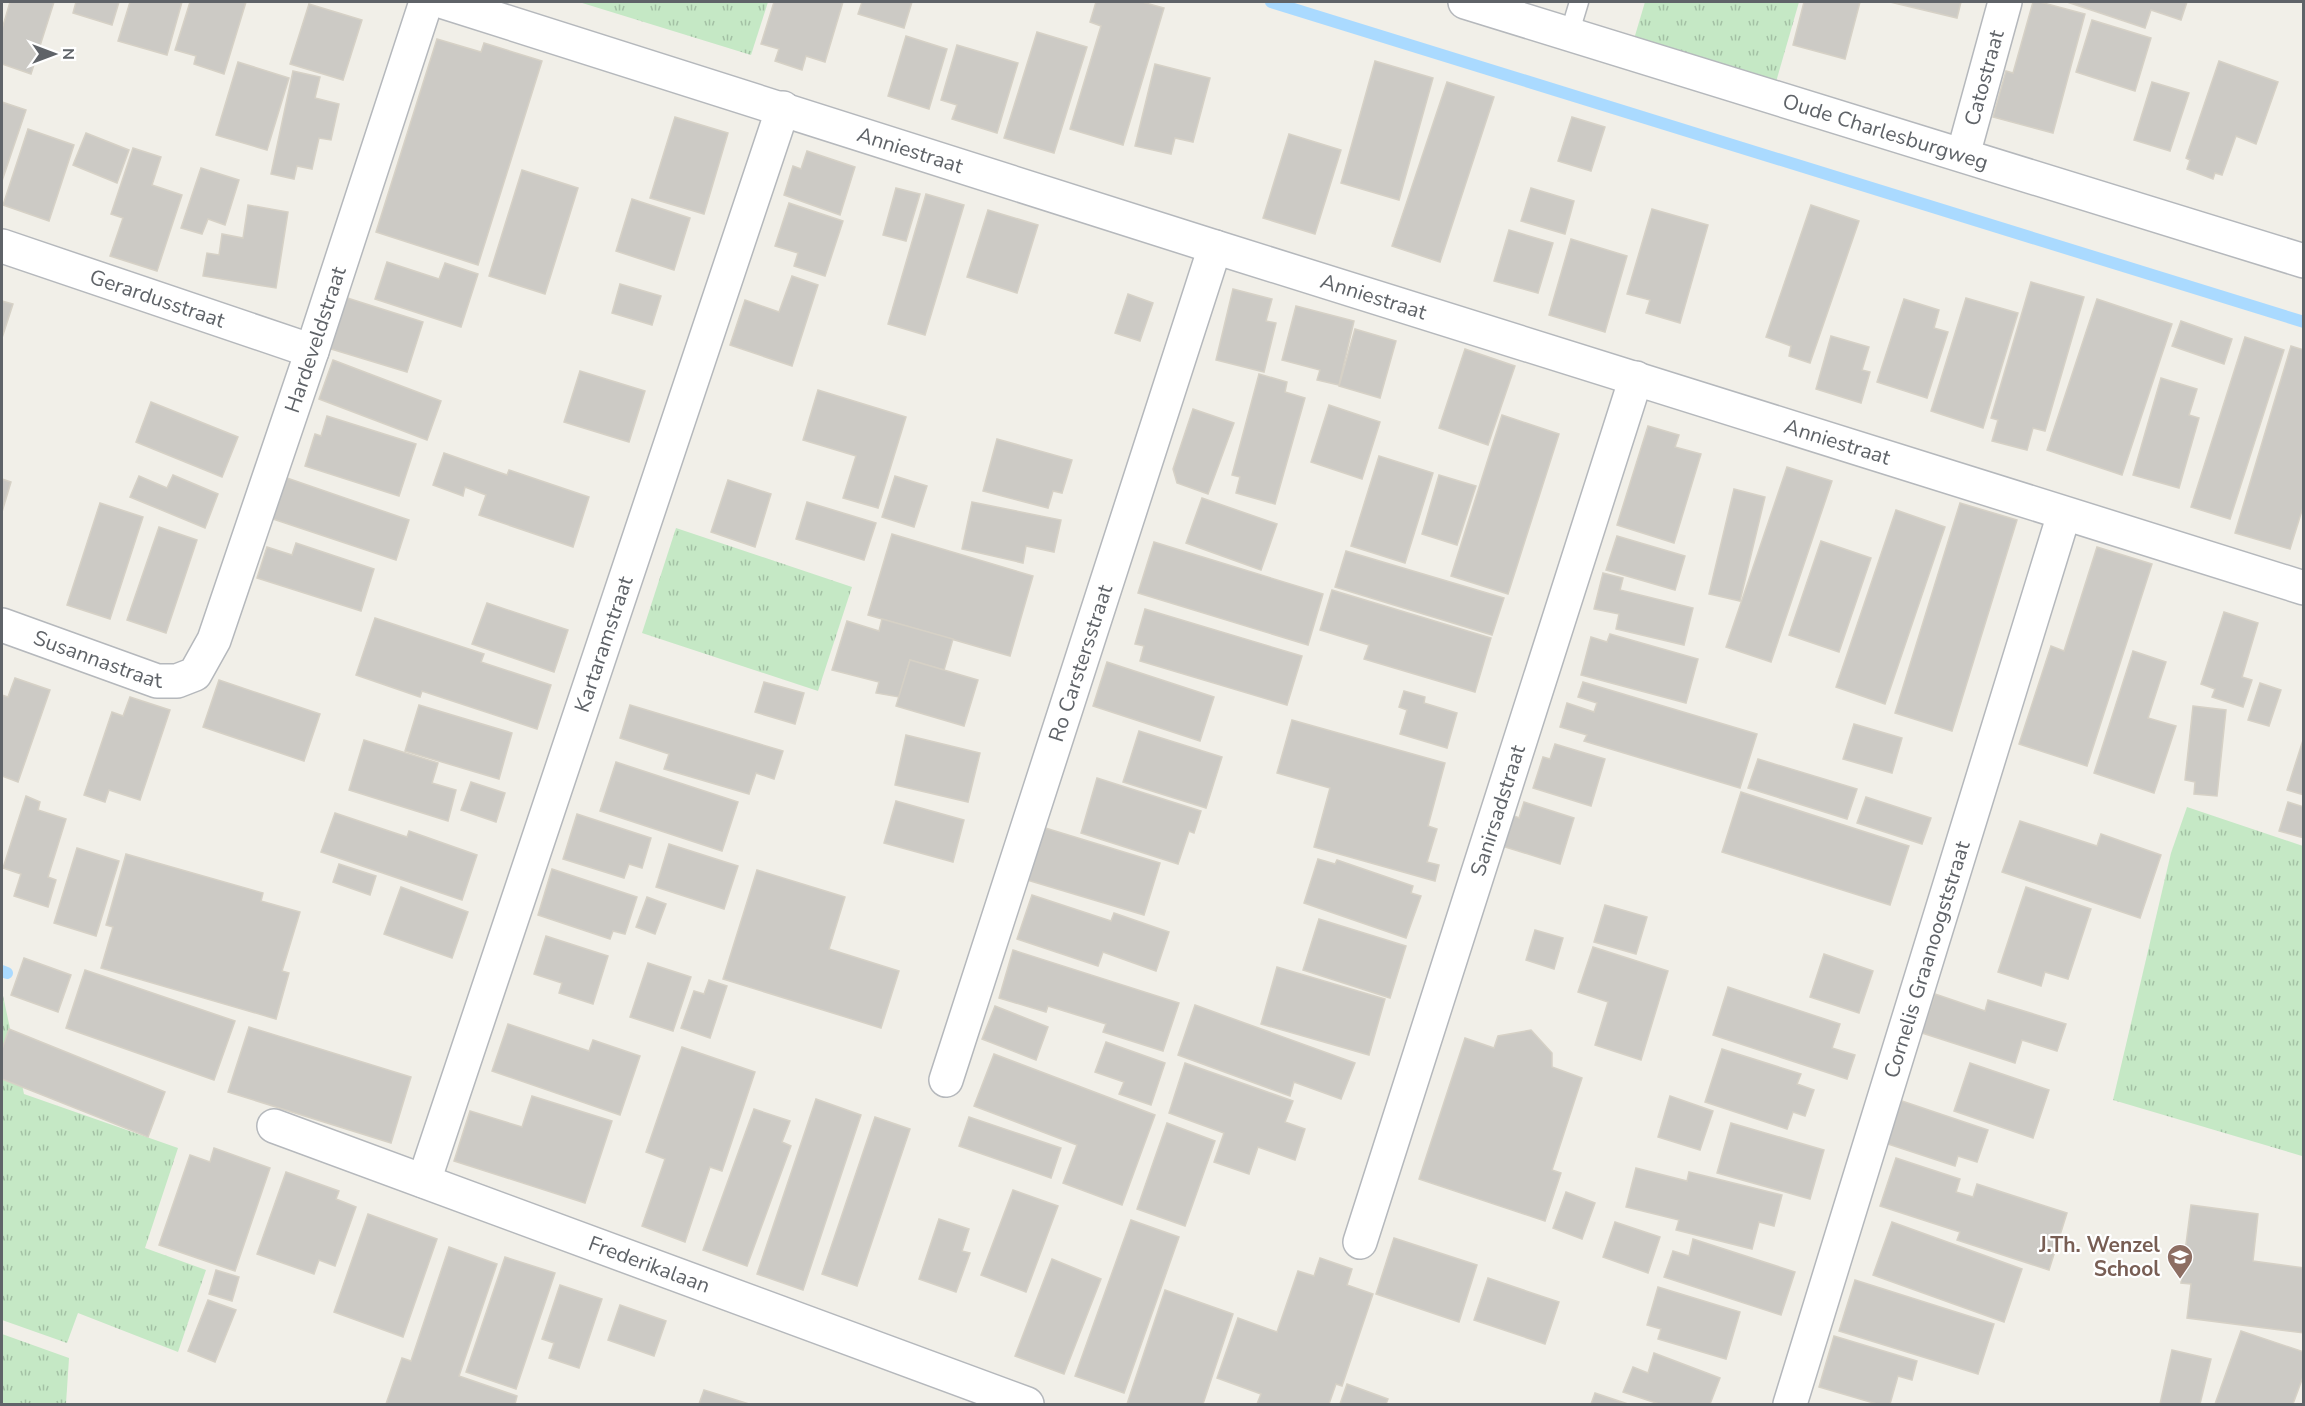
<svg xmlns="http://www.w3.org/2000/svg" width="2305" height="1406" font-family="'Nunito Sans',sans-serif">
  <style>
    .grass { fill: url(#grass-tufts) }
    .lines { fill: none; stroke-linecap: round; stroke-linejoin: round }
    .stream { stroke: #aadaff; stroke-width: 12 }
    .building { fill: #cccac5; stroke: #d6d1c6; stroke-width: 1.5 }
    .service-casing { stroke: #b5b8bc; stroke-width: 21 }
    .minor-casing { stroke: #b5b8bc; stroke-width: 36 }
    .service { stroke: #fff; stroke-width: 18 }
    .minor { stroke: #fff; stroke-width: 33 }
    .labels { text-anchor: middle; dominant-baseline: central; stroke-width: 4.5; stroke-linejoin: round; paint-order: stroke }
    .street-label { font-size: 21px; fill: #5f6368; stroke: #fff }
    .education-label { font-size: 21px; font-weight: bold; fill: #785e54; stroke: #fff; text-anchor: end }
  </style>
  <defs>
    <pattern id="grass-tufts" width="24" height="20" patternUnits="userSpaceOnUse" patternTransform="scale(1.5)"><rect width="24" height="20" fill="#c5e8c5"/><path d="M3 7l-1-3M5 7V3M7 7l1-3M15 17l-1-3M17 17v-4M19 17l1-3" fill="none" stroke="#a3c0a4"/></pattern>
  </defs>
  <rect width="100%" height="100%" fill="#f1efe8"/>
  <g class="grass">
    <polygon points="579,2 768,2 751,55"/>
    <polygon points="1645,2 1799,2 1776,82 1634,39"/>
    <polygon points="676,528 852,587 818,691 642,633"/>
    <polygon points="2187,807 2303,846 2302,1156 2113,1100 2171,853"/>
    <polygon points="2,991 24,1094 178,1148 145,1248 206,1270 178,1352 78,1313 67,1343 2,1320"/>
    <polygon points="2,1334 69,1358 66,1404 2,1404"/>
  </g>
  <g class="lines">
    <g class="stream">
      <polyline points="1271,2 2304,322"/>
      <polyline points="2,971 7,973"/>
    </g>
  </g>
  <g class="building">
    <polygon points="10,2 54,2 31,74 2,64 2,29"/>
    <polygon points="76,2 119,2 112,25 73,13"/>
    <polygon points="130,2 182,2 167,55 118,41"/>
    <polygon points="190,2 246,2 224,74 194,64 196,56 175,50"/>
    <polygon points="774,2 843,2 825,62 806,56 802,70 775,61 779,49 761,44"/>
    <polygon points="862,2 912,2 904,28 858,14"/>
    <polygon points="1096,2 1142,2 1164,8 1123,145 1070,129 1101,26 1090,22"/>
    <polygon points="1804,2 1860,2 1845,59 1793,45"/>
    <polygon points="1890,2 1961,2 1957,18"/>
    <polygon points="2033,2 2040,2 2085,14 2053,133 1993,117 2006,71 2013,73"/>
    <polygon points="2067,2 2187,2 2181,20 2151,10 2145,28"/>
    <polygon points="309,4 362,20 343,80 290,64"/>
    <polygon points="2092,20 2151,38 2135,91 2076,72"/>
    <polygon points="1037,32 1087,47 1054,153 1004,138"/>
    <polygon points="906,36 947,49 929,109 888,96"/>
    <polygon points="437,39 481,52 484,43 542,61 478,265 376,232"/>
    <polygon points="957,45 1018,63 997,133 952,119 957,105 941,100"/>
    <polygon points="1375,61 1433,78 1399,200 1341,183"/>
    <polygon points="2219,61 2278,82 2256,144 2236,136 2222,175 2215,173 2213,179 2187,169 2190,160 2186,158"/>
    <polygon points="238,62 289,78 267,150 216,135"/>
    <polygon points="1155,64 1210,78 1193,142 1175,138 1171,154 1135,146"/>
    <polygon points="293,71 320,77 315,98 339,104 331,140 319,138 312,169 297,166 294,179 271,174"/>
    <polygon points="1447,82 1494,97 1440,262 1392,246"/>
    <polygon points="2152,82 2189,93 2170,151 2134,140"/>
    <polygon points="2,102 26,110 2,181"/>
    <polygon points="675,117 728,133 704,214 650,198"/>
    <polygon points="1572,117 1605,127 1591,171 1558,161"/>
    <polygon points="28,129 74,145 49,221 3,205"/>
    <polygon points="86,133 129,150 117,183 73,165"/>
    <polygon points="1289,134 1341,150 1315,234 1263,218"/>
    <polygon points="133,148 161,157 152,185 182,195 157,271 110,256 123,218 111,214"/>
    <polygon points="807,151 855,167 840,215 784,195 793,166 801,169"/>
    <polygon points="201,168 239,180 225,225 208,219 202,234 181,228"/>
    <polygon points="522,170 578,188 545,294 489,276"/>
    <polygon points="896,188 920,194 906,241 883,235"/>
    <polygon points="1531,188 1574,201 1565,234 1521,221"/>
    <polygon points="926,194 964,205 925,335 888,324"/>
    <polygon points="632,199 690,218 674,270 616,251"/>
    <polygon points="789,203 843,221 825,276 794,266 798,253 775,246"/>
    <polygon points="248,205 288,212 276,288 203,276 207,253 219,255 222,234 243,238"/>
    <polygon points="1811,205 1859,221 1810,363 1789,356 1791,346 1766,337"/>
    <polygon points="1652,209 1708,225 1680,323 1646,313 1650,300 1627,294"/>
    <polygon points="988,210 1038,225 1017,293 967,277"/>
    <polygon points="1509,230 1553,243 1538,293 1494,281"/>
    <polygon points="1571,239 1627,256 1605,332 1549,315"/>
    <polygon points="387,262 439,279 445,263 478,274 461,327 375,299"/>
    <polygon points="792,276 818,285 792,366 730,345 745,300 779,312"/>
    <polygon points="2031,282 2084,297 2045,431 2033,428 2027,450 1992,441 1998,420 1991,418"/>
    <polygon points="620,284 661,296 652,325 612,313"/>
    <polygon points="1233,289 1272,299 1266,321 1276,323 1264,372 1216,360"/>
    <polygon points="1128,294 1153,303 1140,341 1115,333"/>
    <polygon points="341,296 423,322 407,372 331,349 337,328 331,326"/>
    <polygon points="1966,298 2018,313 1983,428 1931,411"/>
    <polygon points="1904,299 1939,310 1934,328 1948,332 1927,398 1877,382"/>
    <polygon points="2097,299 2172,324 2122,475 2047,450"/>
    <polygon points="2,301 13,304 2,338"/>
    <polygon points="1296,306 1354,321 1339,385 1317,380 1320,370 1282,360"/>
    <polygon points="2181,321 2232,339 2224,364 2172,346"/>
    <polygon points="1355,329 1396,341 1380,398 1339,386"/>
    <polygon points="1831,336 1869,347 1862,370 1870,372 1861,403 1816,389"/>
    <polygon points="2245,337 2284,350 2230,519 2191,507"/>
    <polygon points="2291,346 2304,350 2304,504 2290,549 2235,533"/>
    <polygon points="1465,349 1515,366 1488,445 1439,428"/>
    <polygon points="333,360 441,401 427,440 319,399"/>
    <polygon points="580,371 645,391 629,442 564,422"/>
    <polygon points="1259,374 1287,382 1285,392 1305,398 1275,504 1236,493 1240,477 1232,475"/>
    <polygon points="2161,378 2197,389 2189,415 2199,418 2179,488 2133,475"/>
    <polygon points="818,390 906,417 878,508 843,498 856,456 803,440"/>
    <polygon points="151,402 238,437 222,477 136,442"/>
    <polygon points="1329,405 1380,422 1362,479 1311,462"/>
    <polygon points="1193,409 1234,423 1208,494 1177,483 1173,469"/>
    <polygon points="1502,415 1559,434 1508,594 1451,576"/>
    <polygon points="327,416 416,444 399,496 305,466 315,434 321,436"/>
    <polygon points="1648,426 1679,435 1675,447 1701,454 1674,543 1617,525"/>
    <polygon points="997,439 1072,460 1062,493 1053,491 1048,508 983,491"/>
    <polygon points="444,453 507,475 509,470 589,497 573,547 479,515 486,495 465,487 463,496 433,485"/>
    <polygon points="1379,456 1433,473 1405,563 1351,546"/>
    <polygon points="1787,467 1832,481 1771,662 1726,647"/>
    <polygon points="173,475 218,494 205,528 130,497 139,476 167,488"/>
    <polygon points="1439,475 1476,486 1457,545 1422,534"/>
    <polygon points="895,476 927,486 914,527 882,517"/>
    <polygon points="284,477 409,520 396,560 270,518"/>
    <polygon points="2,479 11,482 2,512"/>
    <polygon points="728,480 771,494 755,547 711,532"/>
    <polygon points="1734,489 1765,497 1740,601 1709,594"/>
    <polygon points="1202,498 1277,524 1261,570 1186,543"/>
    <polygon points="807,502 876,523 864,560 796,539"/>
    <polygon points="972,502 1061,520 1054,552 1026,546 1023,563 962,549"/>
    <polygon points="100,503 143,517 110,619 67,605"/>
    <polygon points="1960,503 2017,520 1952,731 1895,713"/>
    <polygon points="1896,510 1945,527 1885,704 1836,687"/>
    <polygon points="159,527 197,540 166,633 127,620"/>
    <polygon points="892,534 1033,576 1010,656 868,615"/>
    <polygon points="1617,536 1685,556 1675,590 1606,570"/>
    <polygon points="1821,541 1871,558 1839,652 1789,635"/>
    <polygon points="1154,542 1323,594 1308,645 1138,593"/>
    <polygon points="296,543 374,569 361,611 257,578 267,547 292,555"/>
    <polygon points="2097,547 2152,564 2087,766 2019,744 2051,646 2064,651"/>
    <polygon points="1346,551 1504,598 1492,635 1335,587"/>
    <polygon points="1603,573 1623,578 1620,590 1693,608 1684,645 1616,629 1619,614 1594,609"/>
    <polygon points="1332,590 1491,638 1475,692 1364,659 1369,645 1320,630"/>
    <polygon points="487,603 568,630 554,672 472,644"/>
    <polygon points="1145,609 1302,656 1287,705 1140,661 1144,646 1135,644"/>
    <polygon points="2224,612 2258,623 2242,677 2252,680 2243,707 2212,697 2215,689 2201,684"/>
    <polygon points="375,618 484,654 481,662 551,685 537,729 422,691 420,697 356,675"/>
    <polygon points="882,619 953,639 944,670 910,660 899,697 876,693 879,682 832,670 847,621 879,631"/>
    <polygon points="1610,634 1698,659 1686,703 1581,675 1591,637 1607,642"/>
    <polygon points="2133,651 2166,662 2148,718 2176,726 2154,793 2094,773"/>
    <polygon points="910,660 978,680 964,726 896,706"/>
    <polygon points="1107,662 1214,697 1200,741 1093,706"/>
    <polygon points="15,678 50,690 18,782 2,776 2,695 8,697"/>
    <polygon points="219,680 320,714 304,761 203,727"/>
    <polygon points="764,682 804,693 795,724 755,712"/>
    <polygon points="1583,682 1757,734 1740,788 1584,741 1587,735 1560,727 1567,703 1594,712 1597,703 1578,697"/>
    <polygon points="2260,683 2281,690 2269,726 2248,720"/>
    <polygon points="1404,691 1425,697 1424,703 1457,713 1447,748 1400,734 1407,710 1399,707"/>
    <polygon points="130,697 170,710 140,800 109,790 105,802 84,795 112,712 123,716"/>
    <polygon points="419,705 512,733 499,779 405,751"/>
    <polygon points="630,705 783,751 774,779 756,773 749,794 664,769 669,754 620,738"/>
    <polygon points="2193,706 2226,710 2217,796 2194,794 2195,782 2185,780"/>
    <polygon points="1292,720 1445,763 1428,826 1437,829 1427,862 1439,865 1435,881 1314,847 1330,788 1277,773"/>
    <polygon points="1854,724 1902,738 1892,773 1843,759"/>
    <polygon points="1139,731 1222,757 1206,808 1123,782"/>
    <polygon points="906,735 980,753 968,802 895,785"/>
    <polygon points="2304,737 2304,795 2287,790"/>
    <polygon points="364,740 438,763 432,783 456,790 448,821 349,790"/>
    <polygon points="1555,744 1605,759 1591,806 1533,788 1543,757 1550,759"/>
    <polygon points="1758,759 1857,789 1847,819 1748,788"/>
    <polygon points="616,762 738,802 722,851 600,811"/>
    <polygon points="1097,778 1201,811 1194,833 1189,831 1178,864 1081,833"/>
    <polygon points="471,782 505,793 496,822 461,810"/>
    <polygon points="1741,792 1909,846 1890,905 1722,852"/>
    <polygon points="26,796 40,802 38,810 66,819 48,877 56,880 48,907 14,896 21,874 3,868"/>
    <polygon points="1866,797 1931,818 1922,844 1857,823"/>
    <polygon points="896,801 964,820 953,862 884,843"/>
    <polygon points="1524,802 1574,818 1560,864 1502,846 1512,815 1519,818"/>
    <polygon points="2288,802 2304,807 2304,838 2279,831"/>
    <polygon points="335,813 407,837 409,831 477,855 462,900 321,852"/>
    <polygon points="577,814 651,838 642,868 629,864 624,878 563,859"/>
    <polygon points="2020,821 2097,846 2101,834 2161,855 2140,918 2002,872"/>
    <polygon points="1042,827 1160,863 1144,915 1027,880"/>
    <polygon points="669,844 738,866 724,909 656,887"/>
    <polygon points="77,848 119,861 96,936 54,923"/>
    <polygon points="126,854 263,893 261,901 300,912 282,971 289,973 276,1019 101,968 113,927 106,925"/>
    <polygon points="1318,859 1335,864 1337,860 1413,886 1411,893 1421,896 1406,938 1304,903"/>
    <polygon points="339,864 376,876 370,895 333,882"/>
    <polygon points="552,869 637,897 625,934 613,931 610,939 538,915"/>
    <polygon points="757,870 845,897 829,949 899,971 881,1028 723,979"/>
    <polygon points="401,887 468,912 452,958 384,934"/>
    <polygon points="2026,887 2091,909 2068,979 2045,972 2041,986 1998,972"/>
    <polygon points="1032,895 1111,921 1114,913 1169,932 1156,971 1103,952 1098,966 1017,939"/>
    <polygon points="647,897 666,904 655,934 636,927"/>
    <polygon points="1605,905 1647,917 1636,954 1594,942"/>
    <polygon points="1319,919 1406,946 1390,998 1303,970"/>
    <polygon points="1535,930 1563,938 1554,969 1526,960"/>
    <polygon points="546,936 608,956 593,1004 559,993 562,983 534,974"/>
    <polygon points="1593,947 1668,971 1641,1060 1595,1045 1608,1002 1578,992"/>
    <polygon points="1013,950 1179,1003 1163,1051 1103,1032 1106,1024 1048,1006 1046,1012 999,998"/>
    <polygon points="1824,954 1873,971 1859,1013 1810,997"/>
    <polygon points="24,958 71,975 58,1012 11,995"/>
    <polygon points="648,963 691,977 673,1031 630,1017"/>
    <polygon points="1277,967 1385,999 1369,1055 1261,1024"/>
    <polygon points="85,970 235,1021 214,1080 66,1028"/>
    <polygon points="709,980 727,986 710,1038 681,1028 694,991 704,994"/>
    <polygon points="1728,987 1840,1024 1832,1048 1855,1055 1847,1079 1713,1035"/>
    <polygon points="1935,994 1985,1011 1988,1000 2066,1024 2057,1051 2022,1040 2015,1063 1922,1033"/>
    <polygon points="1195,1005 1355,1063 1341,1099 1294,1082 1290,1096 1178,1055"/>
    <polygon points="995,1006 1048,1027 1036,1060 982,1039"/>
    <polygon points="508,1024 589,1051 593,1040 640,1056 620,1115 492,1071"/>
    <polygon points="249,1027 411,1077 391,1143 228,1092"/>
    <polygon points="9,1029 165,1092 148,1137 2,1079 2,1049"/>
    <polygon points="1531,1030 1552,1053 1552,1067 1582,1078 1552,1170 1561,1173 1545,1221 1419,1179 1465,1038 1494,1048 1498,1036"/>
    <polygon points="1106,1042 1165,1063 1151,1105 1119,1094 1124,1082 1095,1072"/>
    <polygon points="682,1047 755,1072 722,1171 710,1167 685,1242 642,1226 665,1159 646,1152"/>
    <polygon points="1722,1049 1801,1074 1797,1084 1814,1090 1805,1116 1793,1112 1787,1129 1705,1102"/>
    <polygon points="994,1054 1155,1115 1122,1205 1063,1183 1077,1145 974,1106"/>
    <polygon points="1185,1063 1293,1101 1285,1122 1305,1129 1295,1160 1258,1147 1249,1174 1214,1162 1224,1133 1169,1113"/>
    <polygon points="1970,1063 2049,1090 2033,1138 1954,1111"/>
    <polygon points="532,1096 612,1121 585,1203 454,1161 470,1111 522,1127"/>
    <polygon points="1670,1096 1713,1111 1700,1150 1658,1137"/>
    <polygon points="816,1099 861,1115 803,1290 757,1274"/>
    <polygon points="1899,1100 1988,1130 1977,1162 1958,1156 1955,1166 1885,1143"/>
    <polygon points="754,1109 790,1121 782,1142 791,1146 747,1266 703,1250"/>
    <polygon points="875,1117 910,1129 857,1286 822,1274"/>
    <polygon points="969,1117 1061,1148 1051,1178 959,1146"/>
    <polygon points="1167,1123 1215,1141 1185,1226 1137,1209"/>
    <polygon points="1731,1123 1824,1150 1810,1199 1717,1173"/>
    <polygon points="214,1148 270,1168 235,1271 159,1245 190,1155 210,1162"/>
    <polygon points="1896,1158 1960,1179 1956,1192 1973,1197 1977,1184 2067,1213 2049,1270 1957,1240 1960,1232 1880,1206"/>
    <polygon points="1636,1168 1687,1181 1689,1172 1782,1195 1774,1226 1759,1222 1752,1249 1676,1230 1679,1220 1626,1207"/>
    <polygon points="286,1172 339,1191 336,1199 356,1207 335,1266 319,1260 314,1274 257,1254"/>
    <polygon points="1013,1190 1058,1206 1026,1292 981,1275"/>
    <polygon points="1566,1192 1595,1203 1582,1239 1553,1228"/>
    <polygon points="2191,1205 2258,1214 2253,1261 2304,1268 2304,1333 2187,1318 2191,1284 2181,1283"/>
    <polygon points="368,1214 437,1239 403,1337 334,1312"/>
    <polygon points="939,1219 969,1229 962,1251 970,1253 956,1292 919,1279"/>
    <polygon points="1131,1220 1179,1237 1124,1393 1075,1376"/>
    <polygon points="1615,1222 1660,1237 1648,1273 1603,1257"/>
    <polygon points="1892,1222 2022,1269 2004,1322 1873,1275"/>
    <polygon points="1394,1238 1477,1265 1459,1322 1376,1294"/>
    <polygon points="1693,1239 1795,1272 1781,1315 1664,1277 1673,1251 1689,1256"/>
    <polygon points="449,1247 497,1264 459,1376 517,1396 515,1404 386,1404 402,1358 411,1361"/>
    <polygon points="505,1257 555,1273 516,1389 466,1372"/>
    <polygon points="1320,1258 1352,1269 1347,1285 1373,1294 1342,1386 1336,1384 1329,1404 1257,1404 1261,1394 1217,1378 1238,1318 1277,1332 1298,1271 1314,1276"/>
    <polygon points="1052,1259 1101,1279 1064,1374 1015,1356"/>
    <polygon points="216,1270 239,1277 232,1301 209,1294"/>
    <polygon points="1488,1278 1559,1302 1545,1344 1474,1320"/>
    <polygon points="1855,1280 1994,1324 1978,1374 1839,1331"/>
    <polygon points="560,1285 602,1299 579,1368 549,1358 554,1343 542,1339"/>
    <polygon points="1658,1287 1740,1312 1726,1359 1658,1339 1661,1329 1647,1325"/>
    <polygon points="1165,1290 1233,1314 1203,1404 1127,1404"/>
    <polygon points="208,1300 236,1310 215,1362 188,1351"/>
    <polygon points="620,1305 666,1321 654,1356 608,1340"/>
    <polygon points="2241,1331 2304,1352 2304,1374 2293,1404 2215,1404"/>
    <polygon points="1834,1336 1917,1361 1912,1380 1898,1376 1890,1404 1877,1404 1819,1387"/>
    <polygon points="2172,1350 2211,1359 2200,1404 2160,1404"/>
    <polygon points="1654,1353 1720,1378 1710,1404 1659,1404 1623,1392 1633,1367 1648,1373"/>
    <polygon points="1347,1384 1388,1399 1386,1404 1340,1404"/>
    <polygon points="704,1390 749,1404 699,1404"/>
    <polygon points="1595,1393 1628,1404 1591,1404"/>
  </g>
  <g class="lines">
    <g class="service-casing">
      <polyline id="service" points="1569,35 1579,2"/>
    </g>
    <g class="minor-casing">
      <g id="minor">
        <path id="s1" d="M444,2l771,245 1089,341"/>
        <path id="s2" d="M1465,2l839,259"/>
        <path id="s3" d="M1963,155l42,-153"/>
        <path id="s4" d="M2,246l310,105"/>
        <path id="s5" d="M2,625l155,56h20l18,-7 19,-34 98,-289 114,-349"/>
        <path id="s6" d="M946,1080l269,-833"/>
        <path id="s7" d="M274,1126l753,278"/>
        <path id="s8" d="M424,1181l359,-1073"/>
        <path id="s9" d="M1360,1242l276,-864"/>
        <path id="s10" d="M1790,1404l274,-890"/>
      </g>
    </g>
    <use href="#service" class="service"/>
    <use href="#minor" class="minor"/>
  </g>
  <defs>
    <g id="school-pin" transform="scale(1.35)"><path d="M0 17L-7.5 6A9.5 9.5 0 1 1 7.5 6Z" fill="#8d6e63" stroke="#fff"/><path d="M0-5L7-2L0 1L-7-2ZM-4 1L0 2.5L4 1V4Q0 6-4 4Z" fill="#fff"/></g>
  </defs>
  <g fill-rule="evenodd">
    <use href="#school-pin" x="2180" y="1257"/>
  </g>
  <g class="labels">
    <g class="street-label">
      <text stroke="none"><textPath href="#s3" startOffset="80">Catostraat</textPath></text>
      <text stroke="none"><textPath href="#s2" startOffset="440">Oude Charlesburgweg</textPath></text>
      <text stroke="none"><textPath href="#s1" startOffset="489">Anniestraat</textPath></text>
      <text stroke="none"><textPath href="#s1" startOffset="975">Anniestraat</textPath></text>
      <text stroke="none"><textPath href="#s4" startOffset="164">Gerardusstraat</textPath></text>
      <text stroke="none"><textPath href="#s5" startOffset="560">Hardeveldstraat</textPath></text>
      <text stroke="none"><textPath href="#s1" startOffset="1461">Anniestraat</textPath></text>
      <text stroke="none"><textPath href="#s8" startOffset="566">Kartaramstraat</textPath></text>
      <text stroke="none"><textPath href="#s5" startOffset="102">Susannastraat</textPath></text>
      <text stroke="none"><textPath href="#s6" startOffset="438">Ro Carstersstraat</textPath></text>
      <text stroke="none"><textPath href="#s9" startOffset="453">Sanirsadstraat</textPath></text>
      <text stroke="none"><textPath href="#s10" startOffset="465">Cornelis Graanoogststraat</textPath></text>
      <text stroke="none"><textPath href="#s7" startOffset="400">Frederikalaan</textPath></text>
    </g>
    <g class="education-label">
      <text x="2160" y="1245">J.Th. Wenzel<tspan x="2160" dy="24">School</tspan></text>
    </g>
  </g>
  <rect width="2305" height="1406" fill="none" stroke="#5f6368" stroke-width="6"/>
  <g transform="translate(54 54) rotate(90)" stroke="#ffffff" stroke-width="4.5" paint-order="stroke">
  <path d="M0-4.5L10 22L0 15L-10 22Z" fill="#5f6368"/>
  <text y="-9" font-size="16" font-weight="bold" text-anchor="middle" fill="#5f6368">N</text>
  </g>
</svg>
